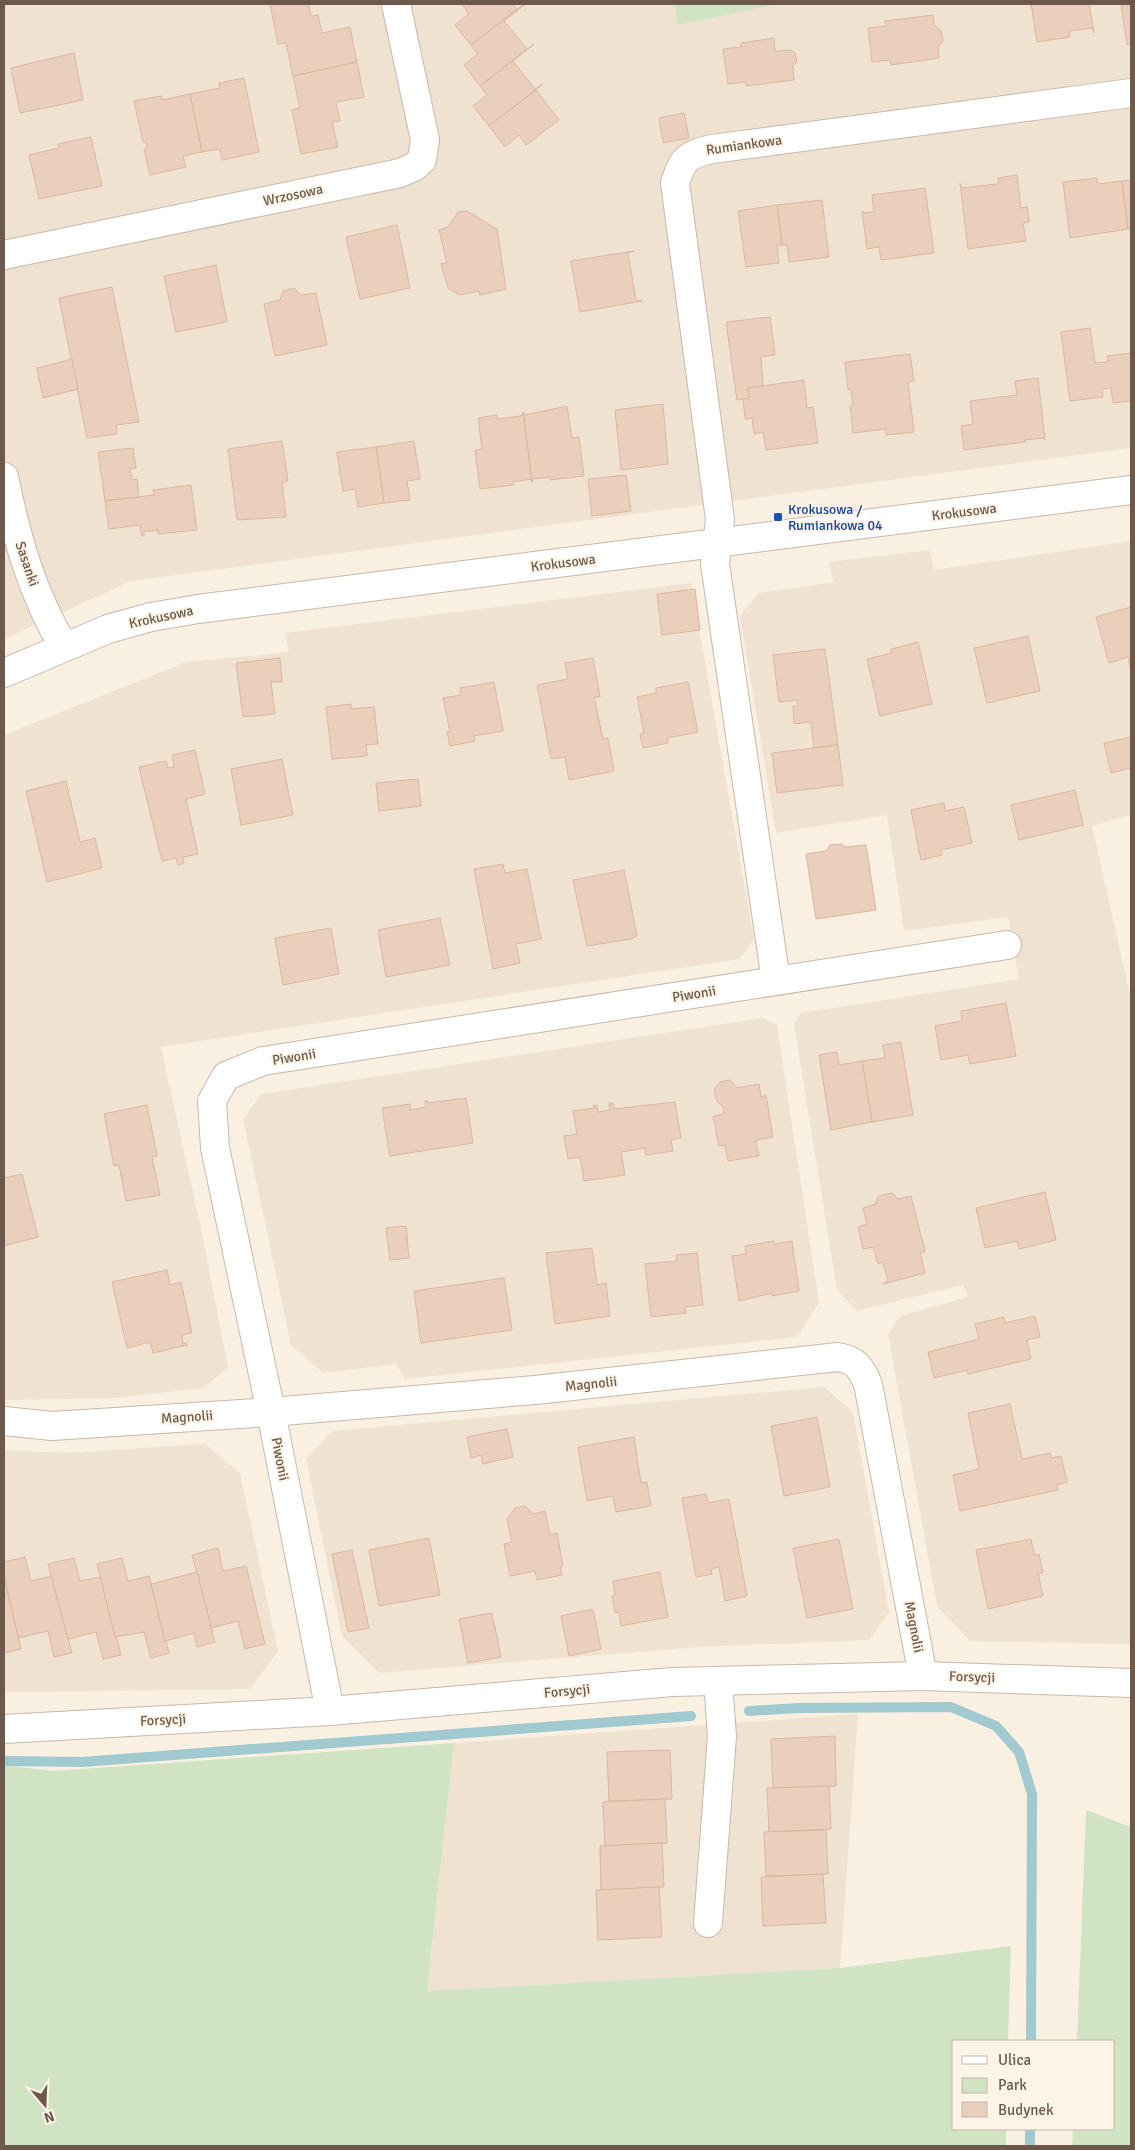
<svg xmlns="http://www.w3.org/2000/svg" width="1135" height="2150" font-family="Signika,sans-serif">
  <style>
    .residential { fill: #f0e2d1 }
    .green { fill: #d0e4c3 }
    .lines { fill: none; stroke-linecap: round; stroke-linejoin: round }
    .stream { stroke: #a1c9d0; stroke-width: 10 }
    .building { fill: #ebcfbd; stroke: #dcb69f }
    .minor-casing { stroke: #c8b8ab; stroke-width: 30 }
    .minor { stroke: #fff; stroke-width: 28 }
    .transit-dot { fill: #1a4fb4; stroke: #fdf4e8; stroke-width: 2 }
    .labels { text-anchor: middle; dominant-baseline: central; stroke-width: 4; stroke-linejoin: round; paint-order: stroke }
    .street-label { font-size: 14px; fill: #6d584c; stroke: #fdf4e8 }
    .transit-label { font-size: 14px; fill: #164399; stroke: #fdf4e8; text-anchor: start }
  </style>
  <rect width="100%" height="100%" fill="#f9f0e2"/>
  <g class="residential">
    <polygon points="4,4 1131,4 1131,448 131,581 4,639"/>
    <polygon points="1131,541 1131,815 1092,826 1131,999 1131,1644 970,1641 937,1606 888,1334 900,1316 968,1297 963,1285 857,1311 837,1290 794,1024 801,1013 1019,979 1008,917 904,931 887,815 776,833 740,616 758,593 834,582 829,562 930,550 934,570"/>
    <polygon points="691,583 754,939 740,959 161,1047 203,1238 228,1368 203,1388 117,1398 4,1400 4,735 186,662 289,652 285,633"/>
    <polygon points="763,1018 777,1025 819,1303 797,1337 405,1379 396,1364 323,1373 291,1345 243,1119 261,1094"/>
    <polygon points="824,1387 853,1412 889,1612 869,1640 699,1647 379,1673 342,1636 306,1459 332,1431"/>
    <polygon points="205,1444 240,1473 278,1651 250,1689 4,1692 4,1450 69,1453"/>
    <polygon points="858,1714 840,1968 427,1991 454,1743"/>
  </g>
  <g class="green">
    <polygon points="674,4 777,4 678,25"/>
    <polygon points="454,1743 427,1991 840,1968 1011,1946 1008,2041 954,2041 954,2129 1006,2129 1006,2146 4,2146 4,1765 53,1771"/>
    <polygon points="1086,1810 1131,1827 1131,2146 1072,2146 1073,2129 1114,2129 1114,2041 1077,2041"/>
  </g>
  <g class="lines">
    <g class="stream">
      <polyline points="749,1711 799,1708 951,1707 996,1726 1019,1752 1032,1794 1031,2041"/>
      <polyline points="4,1761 82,1762 691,1716"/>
      <polyline points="1030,2146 1030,2129"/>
    </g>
  </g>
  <g class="building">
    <polygon points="270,4 308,4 311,16 318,15 322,33 350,27 357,62 293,76 286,43 278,44"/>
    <polygon points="462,4 512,4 517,9 471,45 455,25 469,14"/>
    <polygon points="524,4 526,4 504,21 527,49 480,86 464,65 478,54 471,45"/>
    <polygon points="1031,4 1089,4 1094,33 1092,28 1069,31 1070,37 1037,42"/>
    <polygon points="1121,4 1131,4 1131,44 1127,45"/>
    <polygon points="933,15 934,25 941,31 943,41 938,47 939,58 891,65 890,60 872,62 868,28 886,26 885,21"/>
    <polygon points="774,38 775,51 791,50 795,53 797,62 793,66 794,80 746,86 746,82 728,84 723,49 741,47 741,43"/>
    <polygon points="534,44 513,61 535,89 543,84 489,126 473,106 487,95 480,86"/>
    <polygon points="74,53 83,100 20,113 11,68"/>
    <polygon points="357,62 364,97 336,102 340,121 332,122 338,147 301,154 292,110 300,108 293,76"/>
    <polygon points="244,78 259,152 222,160 220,149 202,152 190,94 220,88 219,83"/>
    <polygon points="536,90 559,120 526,145 519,135 505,147 489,126"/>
    <polygon points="190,94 202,152 183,156 186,167 150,175 144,149 147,148 146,142 143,142 134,101 161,96 162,100"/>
    <polygon points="684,113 689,138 663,143 659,118"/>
    <polygon points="91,137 102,186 39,199 29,155 59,148 58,144"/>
    <polygon points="1017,175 1021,208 1027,207 1029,222 1023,223 1026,241 968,249 960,183 961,188 998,184 998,178"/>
    <polygon points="1097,178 1098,184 1122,181 1128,229 1070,238 1063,182"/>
    <polygon points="1131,180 1131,229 1128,229 1122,181"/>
    <polygon points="925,188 934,253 881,260 879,247 867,249 862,211 864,213 874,212 872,195"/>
    <polygon points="822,200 829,257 789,262 787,245 782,245 777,205"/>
    <polygon points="777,205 782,245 777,246 779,263 746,267 738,211"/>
    <polygon points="467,211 497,229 506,289 480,295 479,291 459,295 448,288 441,264 447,263 439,230 448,227 458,212"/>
    <polygon points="397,225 410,288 360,299 346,237"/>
    <polygon points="634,251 628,253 636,300 642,301 580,312 571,261"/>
    <polygon points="216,265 227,322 176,332 164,276"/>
    <polygon points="112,287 139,422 116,425 117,434 87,438 59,298"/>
    <polygon points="294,288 301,295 316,293 327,345 275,356 264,304 280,300 283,291"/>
    <polygon points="770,317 775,355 761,357 763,386 748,388 749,398 737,400 726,322"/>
    <polygon points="1090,328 1095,363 1108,362 1107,356 1131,353 1131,401 1113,403 1111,388 1102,389 1103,397 1070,401 1061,332"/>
    <polygon points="910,354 914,381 908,382 914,432 886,435 886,429 853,433 850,406 853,405 851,389 848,390 845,362"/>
    <polygon points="72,359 78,389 43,398 37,368"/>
    <polygon points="1038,378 1045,440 1043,438 1025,440 1025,442 964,450 961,426 973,424 970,401 1017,395 1015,381"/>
    <polygon points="804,380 807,408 813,407 818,443 766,450 763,432 754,434 752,418 745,419 743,399 749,398 748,388"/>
    <polygon points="663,404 668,464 621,470 615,410"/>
    <polygon points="567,406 572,438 579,437 584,476 550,480 550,477 533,479 532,482 523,412 525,415"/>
    <polygon points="523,412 532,482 531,479 513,482 514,485 480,489 475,450 482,449 478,418 497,415 497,419 521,416"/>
    <polygon points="282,441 288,481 282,482 286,517 237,520 228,449"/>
    <polygon points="414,441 420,479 407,481 410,500 384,503 376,447"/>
    <polygon points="376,447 384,503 358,507 355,489 343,491 337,452"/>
    <polygon points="133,448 136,468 130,469 132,480 137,479 139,497 105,501 98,452"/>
    <polygon points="626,475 631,511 592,516 588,479"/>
    <polygon points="191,485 197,530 158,534 158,530 144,532 144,536 142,536 140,525 109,529 105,501 154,495 153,490"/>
    <polygon points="695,589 700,630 662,635 657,594"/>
    <polygon points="1131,607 1131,667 1130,667 1128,657 1109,663 1096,617"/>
    <polygon points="1028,636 1040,691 987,703 974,648"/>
    <polygon points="918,642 932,704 880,716 867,659 892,653 891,649"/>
    <polygon points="825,649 838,745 814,748 811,722 794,724 793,706 798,706 797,700 779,702 773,655"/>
    <polygon points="280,658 282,682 271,682 275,714 243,717 236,663"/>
    <polygon points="593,658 600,697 594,697 603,739 608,738 614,771 569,780 565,757 551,759 537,685 568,679 565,663"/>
    <polygon points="494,682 503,731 474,736 475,741 450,746 447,732 450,732 443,698 461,695 460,688"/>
    <polygon points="688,682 698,732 667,738 668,743 643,748 640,734 644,733 637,697 656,693 656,688"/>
    <polygon points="351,704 351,709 374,707 378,744 366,745 367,756 332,759 326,707"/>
    <polygon points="1131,737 1131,768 1111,773 1104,743"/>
    <polygon points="838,745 843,785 777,793 772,753"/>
    <polygon points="195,750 205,794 186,799 198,854 183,857 184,863 178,865 176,858 162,861 139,767 166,761 168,768 174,767 172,755"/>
    <polygon points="282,759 293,815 241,825 231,769"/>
    <polygon points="418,779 421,806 379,811 376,783"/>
    <polygon points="66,781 80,842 95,838 102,868 47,882 26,791"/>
    <polygon points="1075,790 1083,825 1019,840 1011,805"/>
    <polygon points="944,803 945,811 964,807 972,843 941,850 942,855 921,860 911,810"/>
    <polygon points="841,844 846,847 866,845 876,910 816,919 806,854 826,851 830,845"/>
    <polygon points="503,864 505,873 527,869 541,939 516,944 520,963 493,969 474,869"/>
    <polygon points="624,870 637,936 631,939 587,946 573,880"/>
    <polygon points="440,918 450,965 386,977 378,930"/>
    <polygon points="331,928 339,974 283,985 275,938"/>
    <polygon points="1006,1003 1016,1056 970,1064 968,1055 941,1060 935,1026 962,1021 961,1011"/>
    <polygon points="901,1042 913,1115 872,1122 862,1061 885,1058 883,1045"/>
    <polygon points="837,1052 839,1065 862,1061 872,1122 831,1130 819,1055"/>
    <polygon points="730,1080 737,1088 759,1084 761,1097 766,1095 773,1137 756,1140 759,1156 728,1161 725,1145 719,1146 713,1116 724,1114 723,1107 717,1101 714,1090 720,1082"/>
    <polygon points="466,1098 473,1143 390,1156 382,1108 410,1104 410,1110 426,1107 425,1101 428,1101 428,1103"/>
    <polygon points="675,1102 681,1138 671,1140 673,1151 646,1155 645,1148 621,1152 625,1175 584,1181 580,1157 568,1159 564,1136 577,1134 573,1111 594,1108 593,1106 597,1105 598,1112 610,1110 609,1103 613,1103 614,1109"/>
    <polygon points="147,1105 157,1156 152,1157 160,1195 126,1201 119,1165 114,1166 104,1114"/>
    <polygon points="22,1174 38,1237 4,1246 4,1178"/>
    <polygon points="1045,1192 1056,1240 1019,1249 1017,1241 985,1248 976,1208"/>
    <polygon points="892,1193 898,1199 911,1196 925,1251 920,1253 925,1273 883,1284 888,1281 883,1262 878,1264 873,1247 863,1249 858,1227 867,1224 863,1208 876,1204 876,1201 879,1196"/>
    <polygon points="406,1226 409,1258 390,1260 386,1228"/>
    <polygon points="774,1241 775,1244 792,1241 799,1291 772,1296 772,1293 739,1301 732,1256 746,1254 745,1246"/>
    <polygon points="592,1248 597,1285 606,1283 610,1316 555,1324 546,1253"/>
    <polygon points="697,1253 703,1305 685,1307 686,1313 651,1317 645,1264 677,1261 676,1255"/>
    <polygon points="167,1270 170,1285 181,1282 192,1333 182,1335 183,1344 186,1343 187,1345 153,1353 150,1342 127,1348 112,1282"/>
    <polygon points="504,1278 512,1330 421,1343 414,1291"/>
    <polygon points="1035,1316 1040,1337 1027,1340 1031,1359 968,1374 967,1370 934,1378 928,1352 979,1339 975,1324 1004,1317 1005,1323"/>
    <polygon points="1010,1404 1022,1459 1050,1453 1051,1458 1061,1456 1067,1482 1057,1485 1058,1490 960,1511 953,1475 979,1469 968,1413"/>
    <polygon points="817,1417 830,1487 784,1496 771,1426"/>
    <polygon points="507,1429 513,1457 483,1464 481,1455 471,1458 467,1437"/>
    <polygon points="634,1437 641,1483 647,1482 651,1506 616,1512 613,1496 587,1501 578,1447"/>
    <polygon points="706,1494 708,1503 729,1499 747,1596 725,1601 719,1567 711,1569 712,1574 696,1577 682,1498"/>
    <polygon points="525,1506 533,1514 545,1511 550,1535 557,1533 563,1566 560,1566 562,1575 537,1580 535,1571 510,1576 504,1544 512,1542 507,1519 515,1508"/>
    <polygon points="429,1538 440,1595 379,1606 369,1550"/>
    <polygon points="839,1539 853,1609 807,1618 793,1548"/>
    <polygon points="1031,1539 1034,1555 1039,1554 1043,1573 1038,1573 1043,1596 988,1609 976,1550"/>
    <polygon points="218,1548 223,1571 246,1566 265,1644 245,1649 238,1621 211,1628 192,1555"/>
    <polygon points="352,1550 369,1628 348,1632 332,1554"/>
    <polygon points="25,1557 31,1581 52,1576 72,1653 54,1657 48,1631 18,1638 4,1577 4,1562"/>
    <polygon points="74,1558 80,1581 101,1577 121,1655 103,1659 96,1632 68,1639 48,1564"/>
    <polygon points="122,1558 128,1581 149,1576 169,1653 151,1658 144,1632 115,1637 97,1564"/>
    <polygon points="197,1572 215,1642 197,1647 194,1633 165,1641 151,1584"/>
    <polygon points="660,1572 668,1617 621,1626 619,1612 615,1613 612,1596 615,1595 613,1581"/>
    <polygon points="4,1577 21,1649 4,1653"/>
    <polygon points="593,1609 601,1649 569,1656 561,1616"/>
    <polygon points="492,1613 501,1657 468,1663 459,1619"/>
    <polygon points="835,1736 836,1786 773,1788 771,1739"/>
    <polygon points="670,1750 672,1799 609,1801 607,1752"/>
    <polygon points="829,1786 831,1829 769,1832 767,1788"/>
    <polygon points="665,1799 667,1843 605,1846 603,1802"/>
    <polygon points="826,1830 828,1874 766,1876 764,1832"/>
    <polygon points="662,1843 664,1887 601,1890 600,1846"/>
    <polygon points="823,1874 826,1923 763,1926 761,1877"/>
    <polygon points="659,1887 662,1937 598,1940 596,1890"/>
  </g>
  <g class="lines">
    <g class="minor-casing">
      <g id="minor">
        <polyline points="4,255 400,173 414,167 422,160 425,140 396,4"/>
        <path d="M4,477c12,59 28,117 60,170"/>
        <polyline points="4,673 108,629 151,617 198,609 1131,490"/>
        <path d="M776,981l-61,-417 5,-45 -45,-336c8,-24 11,-28 37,-34l419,-56"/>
        <path d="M4,1421l48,5 219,-14 264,-22 303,-33c18,3 23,11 30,27l55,292"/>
        <polyline points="330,1711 271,1412 215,1148 212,1101 226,1076 263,1061 1007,945"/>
        <polyline points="4,1729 330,1711 672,1682 923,1676 1131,1683"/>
        <polyline points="708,1923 722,1736 718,1681"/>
      </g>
    </g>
    <use href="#minor" class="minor"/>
  </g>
  <rect class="transit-dot" x="773" y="512" width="10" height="10" rx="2.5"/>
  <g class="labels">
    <g class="street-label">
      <text transform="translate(744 145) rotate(-8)">Rumiankowa</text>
      <text transform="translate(293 195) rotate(-12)">Wrzosowa</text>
      <text transform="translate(964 512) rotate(-7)">Krokusowa</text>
      <text transform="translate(563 563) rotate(-7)">Krokusowa</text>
      <text transform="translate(27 564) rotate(71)">Sasanki</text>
      <text transform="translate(161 617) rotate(-12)">Krokusowa</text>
      <text transform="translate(694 994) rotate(-9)">Piwonii</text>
      <text transform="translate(294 1057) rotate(-9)">Piwonii</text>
      <text transform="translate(591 1384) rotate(-6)">Magnolii</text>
      <text transform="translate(187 1417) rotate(-4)">Magnolii</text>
      <text transform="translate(280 1459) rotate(79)">Piwonii</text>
      <text transform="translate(914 1627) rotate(79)">Magnolii</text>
      <text transform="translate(972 1677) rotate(2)">Forsycji</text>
      <text transform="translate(567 1691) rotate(-5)">Forsycji</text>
      <text transform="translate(163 1720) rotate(-3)">Forsycji</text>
    </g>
    <g class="transit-label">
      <text x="788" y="509">Krokusowa /<tspan x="788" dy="16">Rumiankowa 04</tspan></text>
    </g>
  </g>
  <rect width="1135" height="2150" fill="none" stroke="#6d584c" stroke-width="10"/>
  <rect x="952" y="2040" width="162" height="90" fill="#fdf4e8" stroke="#c3b6aa"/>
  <rect x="962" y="2056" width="25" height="8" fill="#ffffff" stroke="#c3b6aa"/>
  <text x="998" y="2065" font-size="15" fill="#6d584c">Ulica</text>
  <rect x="962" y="2078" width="25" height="15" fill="#d0e4c3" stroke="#c3b6aa"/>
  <text x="998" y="2090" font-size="15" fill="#6d584c">Park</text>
  <rect x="962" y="2102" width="25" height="15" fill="#ebcfbd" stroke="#c3b6aa"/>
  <text x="998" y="2115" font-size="15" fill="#6d584c">Budynek</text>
  <g transform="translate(45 2105) rotate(161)" stroke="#fdf4e8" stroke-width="4" paint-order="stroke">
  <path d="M0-4L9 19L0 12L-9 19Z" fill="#6d584c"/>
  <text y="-8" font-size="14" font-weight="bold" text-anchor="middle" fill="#6d584c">N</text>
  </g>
</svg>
